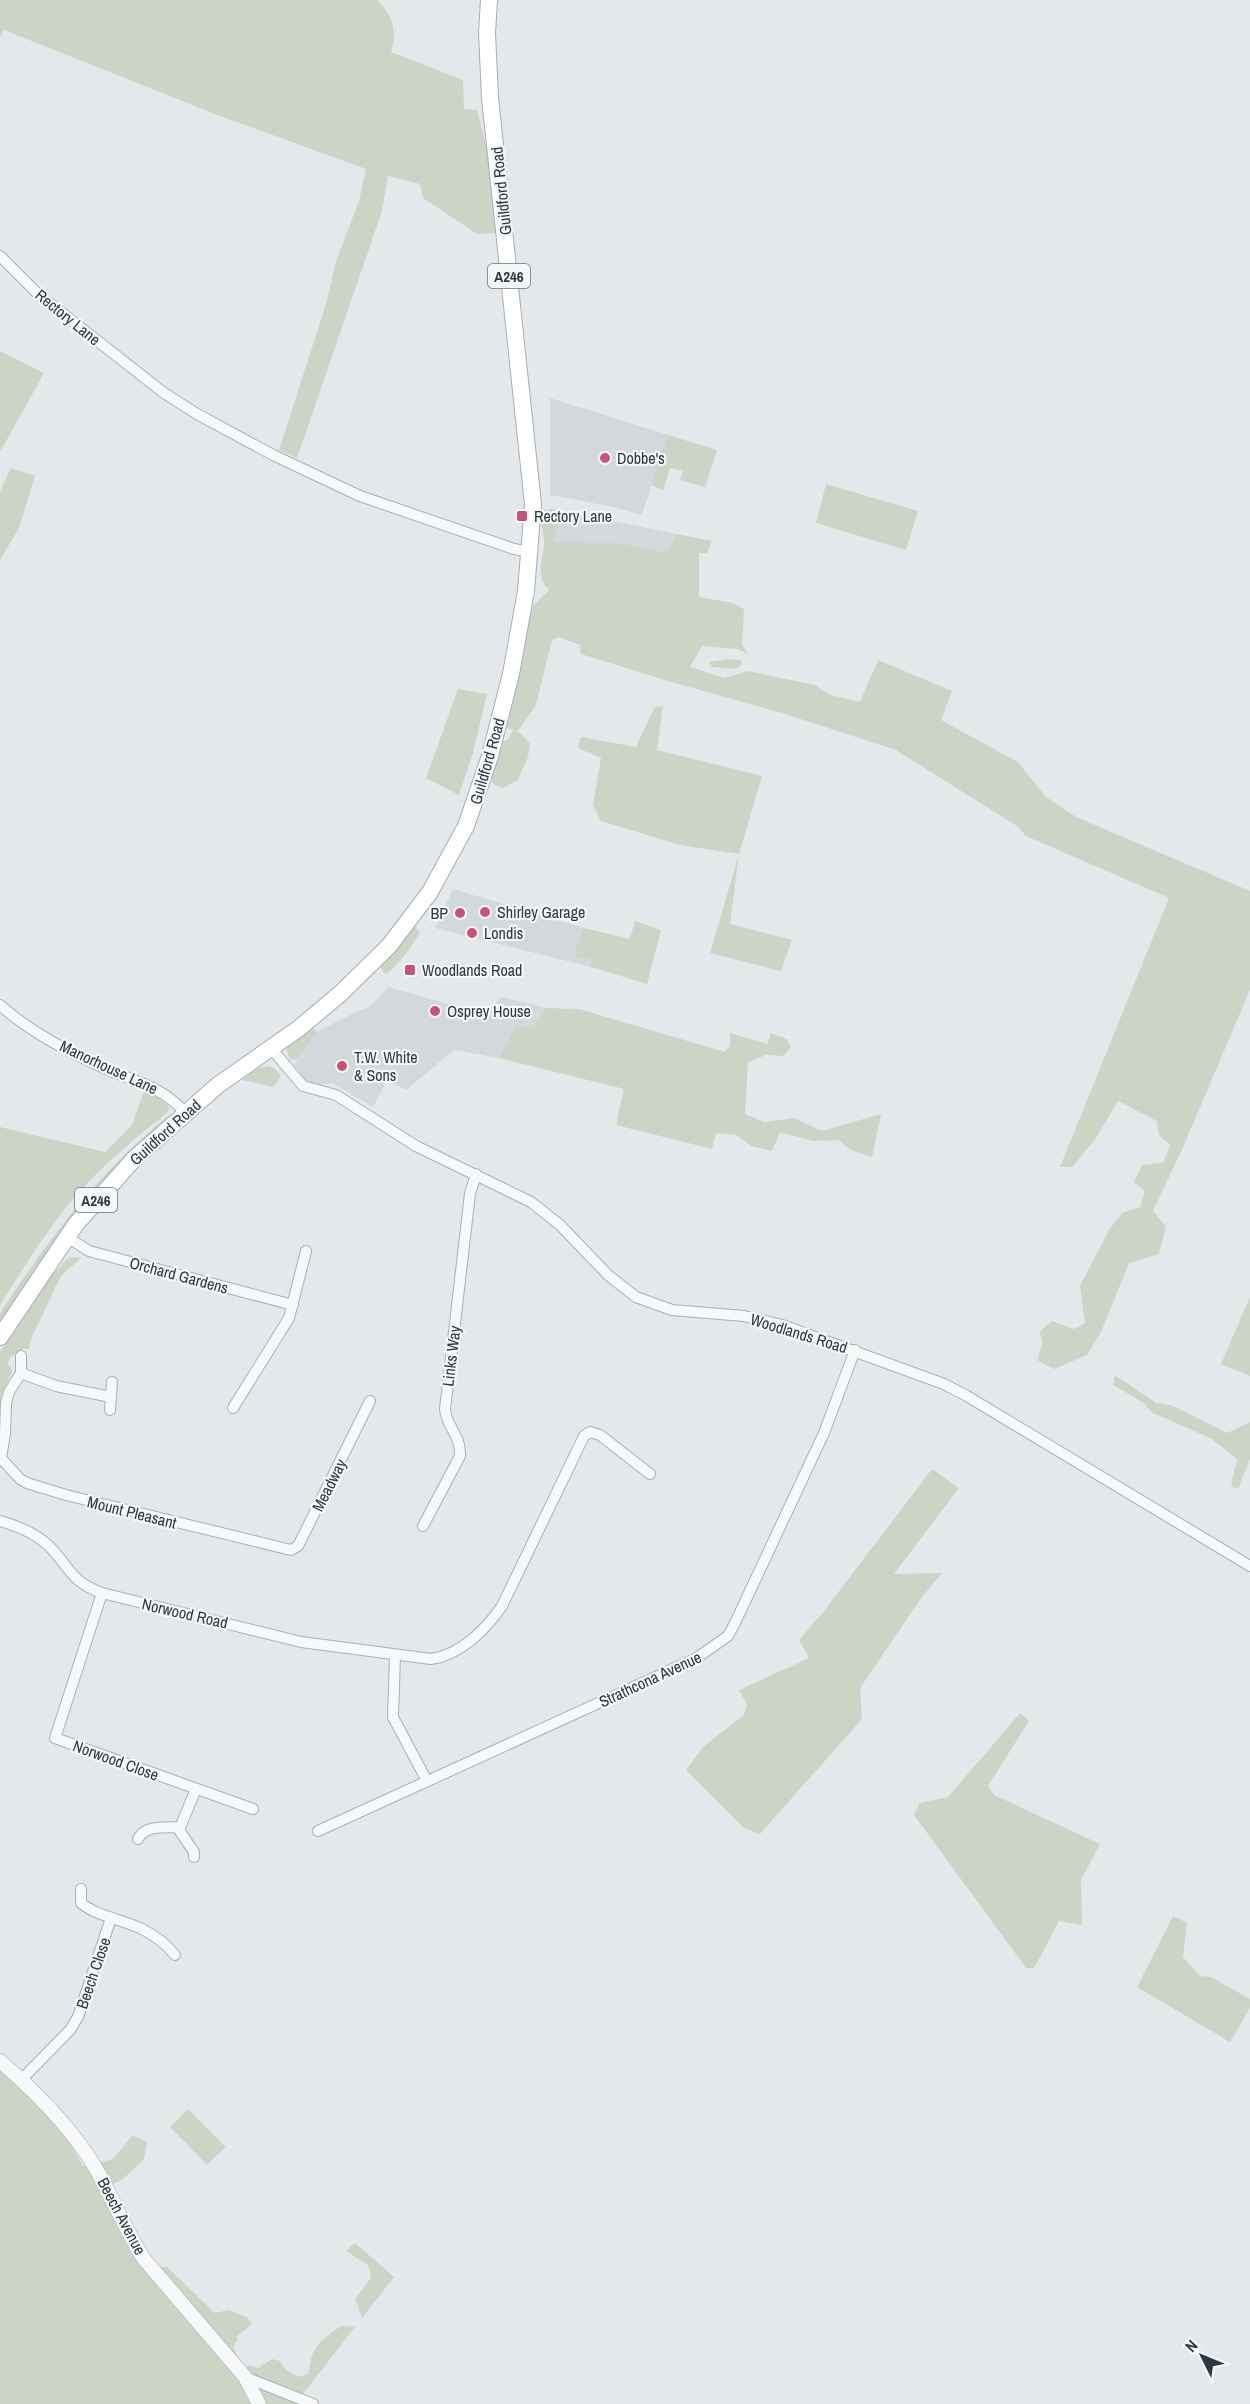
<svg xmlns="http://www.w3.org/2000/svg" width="1250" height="2404" font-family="'Archivo Narrow',sans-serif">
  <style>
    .built { fill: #d3d8dd }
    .green { fill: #ccd4c6 }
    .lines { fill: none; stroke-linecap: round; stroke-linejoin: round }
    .minor-casing { stroke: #a9b0b5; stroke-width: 12 }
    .tertiary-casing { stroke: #a9b0b5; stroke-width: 15 }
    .primary-casing { stroke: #a4aeb6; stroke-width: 18 }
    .minor { stroke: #f7f8f9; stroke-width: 10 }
    .tertiary { stroke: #f7f8f9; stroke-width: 14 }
    .primary { stroke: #fff; stroke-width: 16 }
    .poi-dot { fill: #c55478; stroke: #f4f7f8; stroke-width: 2 }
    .labels { text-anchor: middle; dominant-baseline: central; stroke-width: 4.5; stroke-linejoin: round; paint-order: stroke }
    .shield { fill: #f4f7f8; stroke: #697179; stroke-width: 1.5 }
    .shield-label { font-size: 15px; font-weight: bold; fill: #2d3842 }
    .street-label { font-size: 16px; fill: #2d3842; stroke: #f4f7f8 }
    .poi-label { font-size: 16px; fill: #2d3842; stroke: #f4f7f8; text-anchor: start }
  </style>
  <rect width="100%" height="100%" fill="#e4e8eb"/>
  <g class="built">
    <polygon points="550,398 668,435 642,515 614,507 550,495"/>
    <polygon points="559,514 592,517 677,534 668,553 620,543 554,542"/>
    <polygon points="453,889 584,928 575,951 591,959 591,967 435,928"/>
    <polygon points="388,987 484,1014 502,997 546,1008 533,1027 516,1026 499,1058 454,1050 406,1090 387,1080 373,1107 333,1083 314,1085 305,1080 294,1065 317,1032 352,1014 371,1006"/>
  </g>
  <g class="green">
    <path d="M0,0h377c17,17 20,30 14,52l72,28 1,29 13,1 10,38 11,85 -21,1 -54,-36 -3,-14 -32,-8 -6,35 -85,247 -18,-8 48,-149 9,-40 23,-60 7,-32 -151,-55 -211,-84 -4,7z"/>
    <polygon points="0,351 44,373 0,452"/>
    <polygon points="668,435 717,450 705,487 680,480 683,471 670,468 663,490 651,485"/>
    <polygon points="11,468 35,476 19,528 0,560 0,492"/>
    <polygon points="826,484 918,511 906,550 816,523"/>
    <path d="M553,509l5,2 1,3 -5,28 66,1 47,10 10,-19 35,7 -5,12h-8v44l34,6 11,6 -2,36 6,9 -10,-5 -36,-3 -12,21 35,11 23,-7 67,14 15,10 30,7 18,-42 74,31 -11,29 77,42 28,35 30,20 174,74v99l-67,157 -30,64 13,15 -7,28 -30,9 -28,69 -14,23 -33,14 -17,-9 6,-18 -4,-10 13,-11 22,8 11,-6 -5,-37 29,-56 13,-17 18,-6 5,-16 -11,-9 8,-17 21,-2 7,-18 -11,-10 -2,-14 -39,-20 -22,37 -24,29h-12l109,-269 -143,-62 -9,-10 -121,-76 -114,-37 -114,-32 -87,-27 -1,-9 -21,-8 -7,3 -16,65 -18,26 12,12 -2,14 -10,23 -15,8 -9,-3 -4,-5 10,-37 8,-4 5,-9 -8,-3 28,-121 16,-16c-16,-15 -4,-32 -5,-51 -1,-9 -4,-16 -4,-25l4,-4z"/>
    <polygon points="730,659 740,660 742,663 740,667 733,669 712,667 709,662"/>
    <polygon points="458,689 487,694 473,753 459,795 426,778"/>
    <polygon points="663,705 657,750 762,776 739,854 730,924 792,940 781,971 710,953 739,854 680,845 601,821 593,805 601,758 578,748 581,737 636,747 654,708"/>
    <polygon points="635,921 661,930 647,984 591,967 591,959 577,957 575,951 584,928 630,939"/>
    <path d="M415,927l5,5c-8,15 -20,31 -34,42l-4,-3 -2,-6 31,-36z"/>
    <polygon points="546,1008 579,1009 725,1052 730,1046 730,1033 767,1044 771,1033 787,1039 791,1047 783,1056 765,1055 748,1063 745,1114 764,1122 794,1118 822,1131 881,1114 872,1157 851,1150 838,1140 813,1141 780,1132 772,1151 751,1146 736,1135 716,1133 712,1149 616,1125 624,1089 499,1058 516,1026 533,1027"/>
    <polygon points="312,1027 317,1032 297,1060 290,1059 286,1048 288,1044"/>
    <polygon points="267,1066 274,1068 281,1075 274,1087 242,1080 257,1069"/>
    <path d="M145,1088c10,4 16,11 24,19l-1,5c-31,25 -62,50 -89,80 -30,34 -54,74 -79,113v-178l105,25 27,-27z"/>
    <path d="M168,1116l-2,5 -166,206v-13l5,-9c47,-70 97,-136 163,-189z"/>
    <path d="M65,1252l2,2 -14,19c14,-8 8,-19 28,-15l-20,18 -30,63 -2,10h-6l-13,8 -2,7 4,7 -11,25 -1,26v-70l60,-95z"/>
    <polygon points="1250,1297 1250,1376 1221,1364"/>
    <polygon points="1115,1375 1156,1403 1171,1405 1227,1433 1250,1422 1250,1459 1238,1489 1231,1486 1237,1459 1212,1439 1151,1412 1144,1403 1113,1385"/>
    <polygon points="932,1469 959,1488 894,1574 942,1573 922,1597 860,1688 862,1719 760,1834 744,1828 686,1770 703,1747 744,1715 747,1705 739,1690 809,1658 799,1640 824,1611"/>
    <polygon points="1020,1713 1029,1721 988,1786 994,1795 1100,1844 1081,1880 1082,1925 1059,1921 1034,1968 1026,1968 914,1815 920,1803 948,1797"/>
    <polygon points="1173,1916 1187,1923 1183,1957 1200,1976 1211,1977 1250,1999 1250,2008 1230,2042 1137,1987"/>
    <path d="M0,2068c32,27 64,58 82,97l9,4 22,43 141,172 49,20h-303z"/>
    <polygon points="188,2109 226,2147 207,2165 170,2127"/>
    <polygon points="133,2135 147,2142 144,2159 122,2180 112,2184 100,2162 113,2159"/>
    <polygon points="355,2243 394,2277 362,2318 355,2299 371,2278 368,2265 346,2251"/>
    <polygon points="162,2267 167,2267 215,2313 229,2310 248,2318 252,2324 236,2337 238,2340 233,2346 239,2359 237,2362 160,2270"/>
    <path d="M341,2326l14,1 -53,68 -51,-21 -7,-6 6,-3 8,3 14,-9 8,2 5,8 14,8 10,-4c1,-25 12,-33 32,-47z"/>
  </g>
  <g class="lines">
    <g class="minor-casing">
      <g id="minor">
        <polyline points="0,256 39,295 164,393 197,414 273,455 360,496 514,549 531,552"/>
        <path d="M0,1005c30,27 69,47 106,64 32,14 53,16 79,43"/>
        <polyline points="271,1048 303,1086 336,1095 416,1146 531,1202 560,1225 608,1275 636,1297 672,1310 744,1316 782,1325 944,1384 967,1396 1250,1566"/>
        <polyline points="67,1237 89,1251 293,1305"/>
        <polyline points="21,1373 56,1386 111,1397"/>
        <polyline points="233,1408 289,1318 306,1251"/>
        <polyline points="110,1410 112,1382"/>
        <polyline points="0,1457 20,1479 27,1483 66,1495 291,1550 298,1546 306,1530 370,1401"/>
        <polyline points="1,1458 5,1434 6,1403 9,1392 21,1373 21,1356"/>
        <path d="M0,1521c18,5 36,12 50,26 21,22 20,34 52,46l199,49 130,17c30,-4 55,-30 71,-53l82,-170 6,-4 10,3 50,39"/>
        <path d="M423,1526l37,-70c1,-22 -14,-29 -15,-47l25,-215 6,-20"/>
        <polyline points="102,1593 55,1738 253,1809"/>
        <polyline points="395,1656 393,1717 427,1781"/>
        <polyline points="318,1831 695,1659 728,1636 735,1623 824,1433 855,1350"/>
        <path d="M138,1839c7,-15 29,-11 42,-12"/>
        <polyline points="194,1857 194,1852 179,1830 196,1789"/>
        <path d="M81,1889v14c17,14 41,16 61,26 12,6 24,15 33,26"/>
        <polyline points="21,2080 70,2030 78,2017 111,1918"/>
        <polyline points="245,2377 313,2404"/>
      </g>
    </g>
    <g class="tertiary-casing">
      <path id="tertiary" d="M0,2061c37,32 74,69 98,111 16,29 28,59 46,87l101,118 14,27"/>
    </g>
    <g class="primary-casing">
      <polyline id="primary" points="0,1337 76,1224 134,1159 218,1085 298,1029 340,994 389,946 430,892 466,826 490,756 511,674 526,591 533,504 490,98 487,33 489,0"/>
    </g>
    <use href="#minor" class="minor"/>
    <use href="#tertiary" class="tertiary"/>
    <use href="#primary" class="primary"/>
  </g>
  <g class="poi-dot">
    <circle cx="605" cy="458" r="6"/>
    <rect x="516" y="510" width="12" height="12" rx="3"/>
    <circle cx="485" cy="912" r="6"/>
    <circle cx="460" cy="913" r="6"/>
    <circle cx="472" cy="933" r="6"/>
    <rect x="404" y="964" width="12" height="12" rx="3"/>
    <circle cx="435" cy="1011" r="6"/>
    <circle cx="342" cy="1066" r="6"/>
  </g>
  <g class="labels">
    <g class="shield">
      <rect x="488" y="264" width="42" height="24" rx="4.5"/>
      <rect x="75" y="1188" width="42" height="24" rx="4.5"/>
    </g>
    <g class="shield-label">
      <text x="509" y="276">A246</text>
      <text x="96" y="1200">A246</text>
    </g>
    <g class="street-label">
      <text transform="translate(501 191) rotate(-96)">Guildford Road</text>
      <text transform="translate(68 317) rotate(39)">Rectory Lane</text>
      <text transform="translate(487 761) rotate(-74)">Guildford Road</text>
      <text transform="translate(109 1067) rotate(25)">Manorhouse Lane</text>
      <text transform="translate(165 1132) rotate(-42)">Guildford Road</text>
      <text transform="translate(179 1275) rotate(15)">Orchard Gardens</text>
      <text transform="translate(799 1333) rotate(17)">Woodlands Road</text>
      <text transform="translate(451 1356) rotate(-83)">Links Way</text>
      <text transform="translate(329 1485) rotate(-63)">Meadway</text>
      <text transform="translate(132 1512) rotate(14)">Mount Pleasant</text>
      <text transform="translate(185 1613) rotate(13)">Norwood Road</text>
      <text transform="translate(650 1679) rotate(-25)">Strathcona Avenue</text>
      <text transform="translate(116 1760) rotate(20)">Norwood Close</text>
      <text transform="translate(93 1973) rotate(-71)">Beech Close</text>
      <text transform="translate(122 2216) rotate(62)">Beech Avenue</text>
    </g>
    <g class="poi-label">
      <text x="617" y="458">Dobbe's</text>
      <text x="534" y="516">Rectory Lane</text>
      <text x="497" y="912">Shirley Garage</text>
      <text x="448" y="913" text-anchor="end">BP</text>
      <text x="484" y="933">Londis</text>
      <text x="422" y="970">Woodlands Road</text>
      <text x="447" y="1011">Osprey House</text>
      <text x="354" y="1057">T.W. White<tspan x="354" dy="18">&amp; Sons</tspan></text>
    </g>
  </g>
  <g transform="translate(1202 2356) rotate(313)" stroke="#f4f7f8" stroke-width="4.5" paint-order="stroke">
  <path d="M0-4.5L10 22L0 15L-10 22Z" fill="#2d3842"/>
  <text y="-9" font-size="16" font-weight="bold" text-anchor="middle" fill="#2d3842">N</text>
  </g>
</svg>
